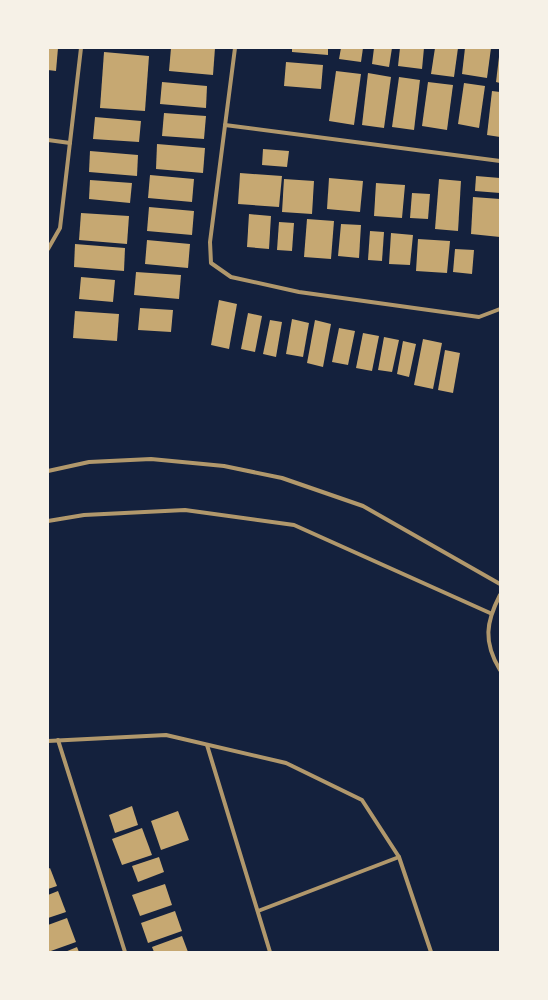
<svg xmlns="http://www.w3.org/2000/svg" width="548" height="1000" font-family="'Libre Baskerville',serif">
  <style>
    .building { fill: #c6a872 }
    .lines { fill: none; stroke-linecap: round; stroke-linejoin: round }
    .minor { stroke: #b1986c; stroke-width: 4 }
  </style>
  <rect width="100%" height="100%" fill="#14213d"/>
  <g class="building">
    <polygon points="48,48 58,48 56,71 48,70"/>
    <polygon points="171,48 215,48 213,75 169,71"/>
    <polygon points="292,48 328,48 328,55 292,52"/>
    <polygon points="341,48 363,48 361,62 339,59"/>
    <polygon points="374,48 392,48 389,67 372,64"/>
    <polygon points="400,48 424,48 422,69 398,66"/>
    <polygon points="435,48 458,48 454,77 431,74"/>
    <polygon points="465,48 491,48 487,78 462,74"/>
    <polygon points="104,52 149,56 145,111 100,108"/>
    <polygon points="499,57 500,57 500,83 496,82"/>
    <polygon points="286,62 323,65 321,89 284,86"/>
    <polygon points="336,71 361,74 354,125 329,121"/>
    <polygon points="368,73 391,77 384,128 362,125"/>
    <polygon points="399,77 420,80 414,130 392,127"/>
    <polygon points="162,82 207,86 206,108 160,104"/>
    <polygon points="428,82 453,85 447,130 422,126"/>
    <polygon points="464,83 485,86 479,128 458,124"/>
    <polygon points="492,91 500,92 500,137 487,135"/>
    <polygon points="164,113 206,116 204,139 162,136"/>
    <polygon points="95,117 141,121 139,142 93,139"/>
    <polygon points="157,144 205,148 203,173 156,169"/>
    <polygon points="263,149 289,151 287,167 262,165"/>
    <polygon points="90,151 138,155 137,176 89,172"/>
    <polygon points="240,173 282,176 279,207 238,204"/>
    <polygon points="150,175 194,179 192,202 148,198"/>
    <polygon points="476,176 500,178 500,193 475,191"/>
    <polygon points="329,178 363,181 360,212 327,209"/>
    <polygon points="284,179 314,181 312,214 282,212"/>
    <polygon points="439,179 461,181 458,231 435,229"/>
    <polygon points="90,180 132,183 130,203 89,199"/>
    <polygon points="376,183 405,185 402,218 374,216"/>
    <polygon points="412,193 430,194 428,219 410,218"/>
    <polygon points="473,197 500,199 500,237 471,234"/>
    <polygon points="149,207 194,211 192,235 147,231"/>
    <polygon points="81,213 129,216 127,244 79,240"/>
    <polygon points="249,214 271,216 269,249 247,247"/>
    <polygon points="307,219 334,221 331,259 304,257"/>
    <polygon points="279,222 294,223 292,251 277,250"/>
    <polygon points="341,224 361,225 359,258 338,256"/>
    <polygon points="370,231 384,232 382,261 368,260"/>
    <polygon points="391,233 413,235 410,265 389,264"/>
    <polygon points="418,239 450,241 447,273 416,271"/>
    <polygon points="147,240 190,244 188,268 145,264"/>
    <polygon points="75,244 125,248 124,271 74,267"/>
    <polygon points="455,249 474,250 472,274 453,272"/>
    <polygon points="136,272 181,275 179,299 134,295"/>
    <polygon points="81,277 115,280 113,302 79,299"/>
    <polygon points="219,300 237,304 229,349 211,345"/>
    <polygon points="140,308 173,310 171,332 138,330"/>
    <polygon points="75,311 119,314 117,341 73,338"/>
    <polygon points="248,313 262,316 255,352 241,349"/>
    <polygon points="292,319 309,323 303,357 286,354"/>
    <polygon points="270,320 282,322 276,357 263,354"/>
    <polygon points="315,320 331,324 323,367 307,363"/>
    <polygon points="339,328 355,331 348,365 332,362"/>
    <polygon points="363,333 379,336 372,371 356,368"/>
    <polygon points="384,337 399,340 392,372 378,370"/>
    <polygon points="423,339 442,343 433,389 414,385"/>
    <polygon points="403,341 416,344 409,377 397,374"/>
    <polygon points="445,350 460,353 453,393 438,390"/>
    <polygon points="132,806 138,825 115,833 109,815"/>
    <polygon points="178,811 189,840 161,850 151,821"/>
    <polygon points="142,828 152,855 122,865 112,839"/>
    <polygon points="159,857 164,872 138,882 132,866"/>
    <polygon points="50,868 57,886 48,889 48,869"/>
    <polygon points="165,884 172,905 140,916 132,895"/>
    <polygon points="58,891 66,912 48,918 48,895"/>
    <polygon points="175,911 182,931 148,943 141,923"/>
    <polygon points="67,918 76,942 48,952 48,925"/>
    <polygon points="182,936 188,952 154,952 152,947"/>
    <polygon points="77,947 79,952 65,952"/>
  </g>
  <g class="lines">
    <g class="minor">
      <polyline points="235,48 210,242 211,263 231,277 299,292 479,317 500,309"/>
      <polyline points="225,125 500,161"/>
      <polyline points="48,140 70,143"/>
      <polyline points="48,249 60,228 81,48"/>
      <polyline points="48,471 89,462 151,459 224,466 282,478 363,506 500,584"/>
      <polyline points="48,521 84,515 185,510 294,525 490,613"/>
      <path d="M500,595c-14,27 -17,47 0,75"/>
      <polyline points="58,740 125,952"/>
      <polyline points="48,741 166,735 286,763 362,800 399,857 431,952"/>
      <polyline points="207,745 270,952"/>
      <polyline points="258,911 399,857"/>
    </g>
  </g>
  <rect width="548" height="1000" fill="none" stroke="#f6f1e7" stroke-width="98"/>
</svg>
